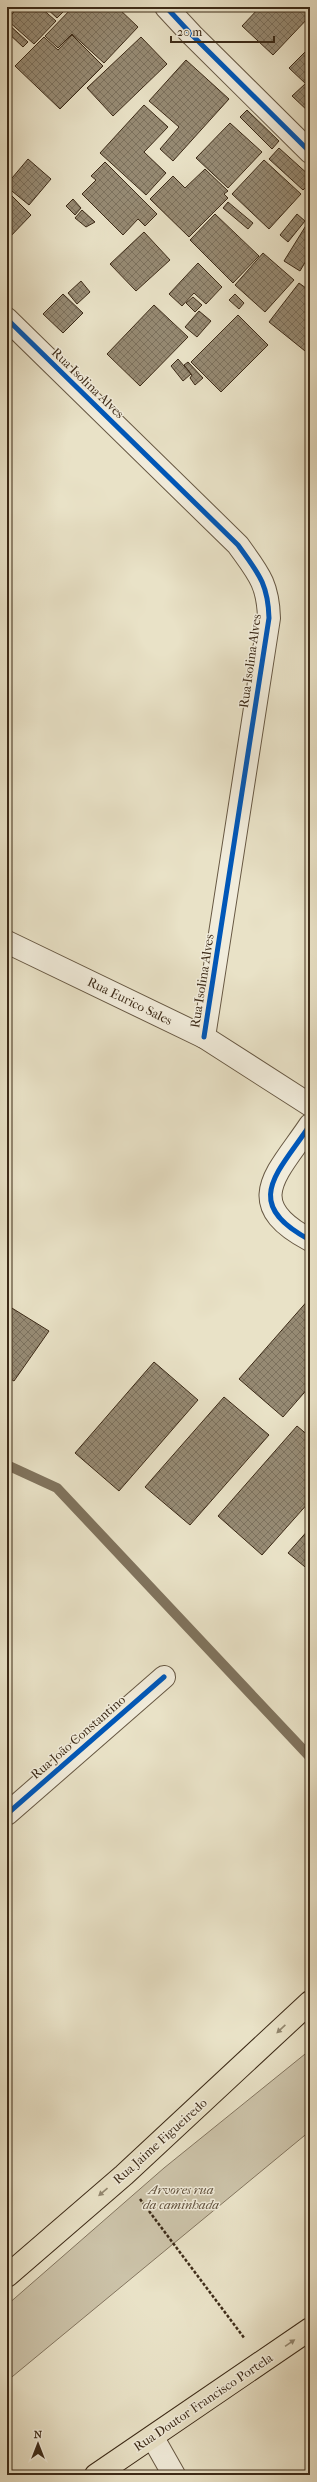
<svg xmlns="http://www.w3.org/2000/svg" width="317" height="2482" font-family="'IM FELL French Canon',serif">
  <style>
    .green { fill: #ccc3a9; stroke: #847660 }
    .lines { fill: none; stroke-linecap: round; stroke-linejoin: round }
    .stream { stroke: #80735d; stroke-width: 10 }
    .building { fill: url(#building-cross-hatch); stroke: #3c2a17 }
    .minor-casing { stroke: #675843; stroke-width: 24 }
    .primary-casing { stroke: #3c2a17; stroke-width: 24 }
    .path { stroke: #3c2a17; stroke-width: 2.5; stroke-dasharray: 3 2; stroke-linecap: butt }
    .minor { stroke: #f1ecdb; stroke-width: 22 }
    .primary { stroke: #e9e2c7; stroke-width: 22 }
    .cycleway-casing { stroke: #f1ecdb; stroke-width: 8 }
    .cycleway { stroke: #0057b8; stroke-width: 5 }
    .oneway { fill: #92866f }
    .labels { text-anchor: middle; dominant-baseline: central; stroke-width: 3; stroke-linejoin: round; paint-order: stroke }
    .street-label { font-size: 13px; fill: #3c2a17; stroke: #f1ecdb }
    .park-label { font-size: 13px; font-style: italic; fill: #60503c; stroke: #f1ecdb }
  </style>
  <defs>
    <pattern id="building-cross-hatch" width="8" height="8" patternUnits="userSpaceOnUse"><rect width="8" height="8" fill="#968a73"/><path d="M0 0l8 8M0 8l8-8" fill="none" stroke="#7c715d"/></pattern>
  </defs>
  <rect width="100%" height="100%" fill="#e9e2c7"/>
  <filter id="stains"><feTurbulence type="fractalNoise" baseFrequency=".005" numOctaves="4"/><feColorMatrix values="0 0 0 0 .2 0 0 0 0 .09 0 0 0 0 .02 0 0 0 .5 -.17"/></filter>
  <radialGradient id="worn" r=".72"><stop offset=".6" stop-color="#630" stop-opacity="0"/><stop offset="1" stop-color="#630" stop-opacity=".3"/></radialGradient>
  <polygon class="green" points="310,2050 310,2131 7,2381 7,2305 164,2168"/>
  <g class="lines">
    <polyline class="stream" points="7,1465 57,1488 310,1757"/>
  </g>
  <g class="building">
    <polygon points="18,7 40,7 56,21 34,44 7,20"/>
    <polygon points="45,7 68,7 57,18"/>
    <polygon points="73,7 117,7 138,27 104,63 72,34 58,48 45,36"/>
    <polygon points="260,7 310,7 310,16 273,55 242,26"/>
    <polygon points="7,23 28,42 23,47 7,32"/>
    <polygon points="72,35 103,66 60,109 15,66 44,37 58,50"/>
    <polygon points="141,37 167,64 113,116 87,88"/>
    <polygon points="310,47 310,80 306,84 289,68"/>
    <polygon points="186,60 229,99 173,161 160,149 179,127 149,101"/>
    <polygon points="305,84 310,89 310,113 292,96"/>
    <polygon points="144,105 168,127 144,152 166,173 146,195 100,153"/>
    <polygon points="247,110 279,141 272,149 240,117"/>
    <polygon points="230,123 262,152 228,188 196,158"/>
    <polygon points="279,148 310,176 310,183 303,190 269,159"/>
    <polygon points="28,159 51,179 29,205 7,187 7,184"/>
    <polygon points="264,160 301,194 269,229 232,194"/>
    <polygon points="105,162 157,214 145,226 138,219 123,235 82,194 96,180 91,176"/>
    <polygon points="205,169 228,191 224,194 228,198 189,237 150,199 173,176 185,188"/>
    <polygon points="7,191 31,215 7,240"/>
    <polygon points="73,199 81,208 75,215 66,206"/>
    <polygon points="228,202 253,223 248,229 223,208"/>
    <polygon points="82,210 95,222 86,227 75,218"/>
    <polygon points="215,214 259,256 233,283 190,240"/>
    <polygon points="297,214 305,221 288,242 280,235"/>
    <polygon points="310,219 310,254 300,271 284,261"/>
    <polygon points="144,232 170,260 136,291 110,264"/>
    <polygon points="263,253 294,280 265,312 235,285"/>
    <polygon points="198,263 222,287 206,304 194,293 182,306 169,294"/>
    <polygon points="81,281 90,292 77,304 68,293"/>
    <polygon points="299,283 310,291 310,355 269,322"/>
    <polygon points="63,294 83,313 63,333 43,314"/>
    <polygon points="235,294 244,303 239,309 229,300"/>
    <polygon points="193,297 202,305 195,312 186,303"/>
    <polygon points="154,305 188,337 140,386 107,354"/>
    <polygon points="199,311 211,321 197,337 185,327"/>
    <polygon points="238,315 268,345 221,392 191,362"/>
    <polygon points="178,359 191,374 183,381 171,366"/>
    <polygon points="188,362 203,378 195,385 190,378 192,375 184,365"/>
    <polygon points="310,1298 310,1386 283,1417 239,1379"/>
    <polygon points="7,1305 49,1331 14,1381 7,1377"/>
    <polygon points="154,1362 198,1400 119,1491 75,1453"/>
    <polygon points="224,1397 269,1435 190,1525 145,1487"/>
    <polygon points="297,1426 310,1437 310,1501 262,1555 218,1516"/>
    <polygon points="310,1528 310,1571 288,1553"/>
  </g>
  <g class="lines">
    <g class="minor-casing">
      <g id="minor">
        <polyline points="166,7 192,35 310,152"/>
        <path d="M7,319l231,226c20,28 30,38 31,73l-65,419"/>
        <polyline points="7,942 204,1037 310,1105"/>
        <path d="M310,1125c-32,48 -70,78 0,115"/>
        <polyline points="7,1814 164,1677"/>
        <polyline points="153,2438 174,2475"/>
      </g>
    </g>
    <g class="primary-casing">
      <g id="primary">
        <polyline points="7,2276 124,2175 310,2002"/>
        <polyline points="96,2475 310,2329"/>
      </g>
    </g>
    <polyline class="path" points="140,2199 245,2339"/>
    <use href="#minor" class="minor"/>
    <use href="#primary" class="primary"/>
    <g class="cycleway-casing">
      <g id="cycleway">
        <polyline points="166,7 192,35 310,152"/>
        <path d="M7,319l231,226c20,28 30,38 31,73l-65,419"/>
        <path d="M310,1125c-32,48 -70,78 0,115"/>
        <polyline points="7,1814 164,1677"/>
      </g>
    </g>
    <use href="#cycleway" class="cycleway"/>
  </g>
  <defs><path id="oneway-solid" d="M-6-.8H1V-3.2L6.5 0L1 3.2V.8H-6Z"/></defs>
  <g class="oneway">
    <use href="#oneway-solid" transform="translate(281 2029) rotate(137)"/>
    <use href="#oneway-solid" transform="translate(103 2192) rotate(139)"/>
    <use href="#oneway-solid" transform="translate(290 2343) rotate(-34)"/>
  </g>
  <g class="labels">
    <g class="street-label">
      <text transform="translate(88 383) rotate(44)">Rua Isolina Alves</text>
      <text transform="translate(250 661) rotate(-82)">Rua Isolina Alves</text>
      <text transform="translate(202 981) rotate(-81)">Rua Isolina Alves</text>
      <text transform="translate(130 1001) rotate(26)">Rua Eurico Sales</text>
      <text transform="translate(78 1737) rotate(-41)">Rua João Constantino</text>
      <text transform="translate(160 2141) rotate(-42)">Rua Jaime Figueiredo</text>
      <text transform="translate(203 2402) rotate(-34)">Rua Doutor Francisco Portela</text>
    </g>
    <g class="park-label">
      <text x="181" y="2189">Arvores rua<tspan x="181" dy="15">da caminhada</tspan></text>
    </g>
  </g>
  <rect width="317" height="2482" fill="none" stroke="#e9e2c7" stroke-width="24"/>
  <rect x="8" y="8" width="301" height="2466" fill="none" stroke="#3c2a17" stroke-width="2"/>
  <rect x="12" y="12" width="293" height="2458" fill="none" stroke="#3c2a17"/>
  <g transform="translate(38 2444)" stroke="#f1ecdb" stroke-width="3" paint-order="stroke">
  <path d="M0-3L7 15L0 10L-7 15Z" fill="#3c2a17"/>
  <text y="-6" font-size="11" font-weight="bold" text-anchor="middle" fill="#3c2a17">N</text>
  </g>
  <path d="M171 36v6h103v-6" fill="none" stroke="#3c2a17" stroke-width="2"/>
  <text x="177" y="36" font-size="12" fill="#3c2a17" stroke="#f1ecdb" stroke-width="3" paint-order="stroke">20 m</text>
  <rect width="100%" height="100%" filter="url(#stains)"/>
  <rect width="100%" height="100%" fill="url(#worn)"/>
</svg>
